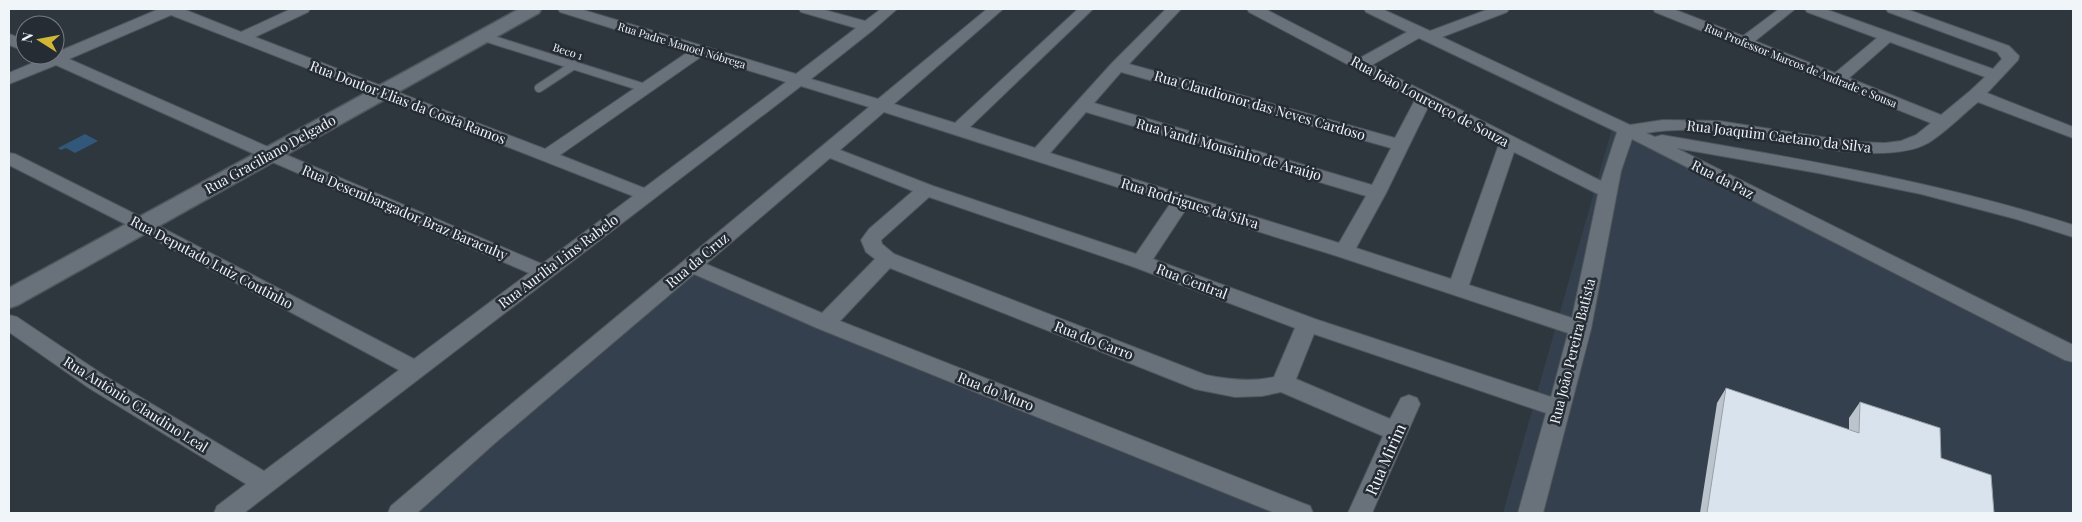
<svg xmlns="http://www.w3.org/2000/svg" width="2082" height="522" font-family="'Playfair Display',serif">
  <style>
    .built { fill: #34404d }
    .green { fill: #31577a }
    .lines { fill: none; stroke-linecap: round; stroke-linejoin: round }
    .service-casing { stroke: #4f565c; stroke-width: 10 }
    .minor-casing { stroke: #4f565c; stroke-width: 2 }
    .tertiary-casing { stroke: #4f565c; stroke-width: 3 }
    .service { stroke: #69717a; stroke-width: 8 }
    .minor { fill: #69717a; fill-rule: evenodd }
    .tertiary { fill: #69717a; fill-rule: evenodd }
    .wall { fill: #bbc3cc }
    .building { fill: #d9e3ed; stroke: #989fa6 }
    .labels { text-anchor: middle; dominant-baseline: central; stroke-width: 5; stroke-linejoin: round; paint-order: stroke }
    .far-street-label { font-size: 11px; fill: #f0f5fa; stroke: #252c34 }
    .street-label { font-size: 14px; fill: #f0f5fa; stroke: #252c34 }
    .near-street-label { font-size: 16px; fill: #f0f5fa; stroke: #252c34 }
  </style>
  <rect width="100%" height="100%" fill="#2f373e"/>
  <g class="built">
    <polygon points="1613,125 2073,354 2073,513 1503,513"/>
    <polygon points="687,264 1302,513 388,513"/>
  </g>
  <polygon class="green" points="85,134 98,141 75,153 66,148 61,150 58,148"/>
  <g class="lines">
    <g class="service-casing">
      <g id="service">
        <polyline points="484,37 645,88"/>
        <polyline points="539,88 574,65"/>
      </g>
    </g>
    <g class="minor-casing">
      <g id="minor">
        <path d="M159,9h24l58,23 50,-23h19l-2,3 -53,25 290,112 143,-97 -128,-40 -2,-3h22l216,65 60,-46 -55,-16 -2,-3h22l44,12 16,-12h16l-24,21 -62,49 67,20 109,-90h16l-109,95 61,19 123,-114h15l-123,118 65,21 77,-85 54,-54h15l-52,55 266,74 20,-38 -166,-88 -2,-3h18l95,49 47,-26 -41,-20 -2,-3h18l48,22 59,-22h20l-2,3 -65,25 188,88 33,-5 56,1 135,21 31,1 16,-2 15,-6 15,-12 -276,-111 -2,-3h20l70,27 36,-27h16l-40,32 80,32 42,-35 -70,-26 -2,-3h20l168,60 9,-10 -5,-7 -109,-40 -2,-3h20l103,37 10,10 -1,4 -31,33 86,34v11l-95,-36c-16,13 -32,30 -50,41 -46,26 -157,-6 -210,-12 -24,-2 -48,-2 -72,2l9,4 7,-2c139,24 277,47 411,90v12l-57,-18 -95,-25 -103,-21 -142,-25 397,197v17l-8,-2 -433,-221 -11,32 -30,158 -48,184h-25l28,-100 -232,-79 -18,45 94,40 11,-21 8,-3 8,3 3,6 -48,109h-24l35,-77 -102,-44 -19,4 -27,1 -40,-8 -305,-121 -50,53 470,185 3,7h-38l-458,-185 -123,-54 -199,169 -78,70h-29l3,-7 88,-75 390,-324 -68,-21 -557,427h-30l3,-7 29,-22 -157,-96 -80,-56v-17l8,2 88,59 159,95 135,-101 -264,-141 -126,-64v-12l6,1 134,67 265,138 115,-86 -266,-115 -207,-93 -47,19v-11l33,-14 -3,-4h16v-2zM171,15l462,181 -91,68 -267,-114 -206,-91zM1419,38l198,94 -16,49 -229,-116zM1890,42l95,35 -15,14 -29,24 -92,-37zM702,56l84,26 -142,106 -84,-33zM1121,72l270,76 -19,37 -278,-82zM1428,107l71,37 -48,135 -95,-31 30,-55zM884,112l286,92 -34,50 -203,-68 -93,-36zM1086,112l280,84 -27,47 -289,-90zM1514,152l84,42 -26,124 -103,-33zM830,158l83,33 -44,38 -8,11 5,12 9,7 -53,54 -116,-49zM929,197l205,70 161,61 -21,49c-23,5 -44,3 -68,-2l-312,-121 -12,-10 -1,-4zM1186,209l151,47 231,77 -17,64 -236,-78 -162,-60z"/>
        <polygon points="9,34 25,40 25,51 9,45"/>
      </g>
    </g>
    <g class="tertiary-casing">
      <polygon id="tertiary" points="519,9 541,9 539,13 18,305 9,308 9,288"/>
    </g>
    <use href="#service" class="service"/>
    <use href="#minor" class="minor"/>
    <use href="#tertiary" class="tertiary"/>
  </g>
  <polygon class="wall" points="1726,388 1849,430 1849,418 1860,402 1941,458 1994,513 1700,513 1717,403"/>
  <polygon class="building" points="1726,388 1859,433 1860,402 1940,428 1941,458 1991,475 1994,513 1707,513"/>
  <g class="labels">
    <g class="far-street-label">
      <text transform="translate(682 45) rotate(17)">Rua Padre Manoel Nóbrega</text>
      <text transform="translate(568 51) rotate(18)">Beco 1</text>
      <text transform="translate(1801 65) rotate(22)">Rua Professor Marcos de Andrade e Sousa</text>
    </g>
    <g class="street-label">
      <text transform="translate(1430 101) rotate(28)">Rua João Lourenço de Souza</text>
      <text transform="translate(408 102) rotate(21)">Rua Doutor Elias da Costa Ramos</text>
      <text transform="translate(1260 105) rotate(16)">Rua Claudionor das Neves Cardoso</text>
      <text transform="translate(1779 136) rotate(7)">Rua Joaquim Caetano da Silva</text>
      <text transform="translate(1229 149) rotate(16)">Rua Vandi Mousinho de Araújo</text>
      <text transform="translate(270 154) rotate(-29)">Rua Graciliano Delgado</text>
      <text transform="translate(1723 179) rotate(27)">Rua da Paz</text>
      <text transform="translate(1190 203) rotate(17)">Rua Rodrigues da Silva</text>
      <text transform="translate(405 212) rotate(23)">Rua Desembargador Braz Baracuhy</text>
      <text transform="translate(697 260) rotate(-40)">Rua da Cruz</text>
      <text transform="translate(558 261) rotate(-37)">Rua Aurília Lins Rabelo</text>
      <text transform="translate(212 262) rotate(28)">Rua Deputado Luiz Coutinho</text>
      <text transform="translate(1192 281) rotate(21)">Rua Central</text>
      <text transform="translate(1094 340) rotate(21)">Rua do Carro</text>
      <text transform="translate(1572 351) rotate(-76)">Rua João Pereira Batista</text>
      <text transform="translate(996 391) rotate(22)">Rua do Muro</text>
      <text transform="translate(136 404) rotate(32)">Rua Antônio Claudino Leal</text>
    </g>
    <g class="near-street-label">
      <text transform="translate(1385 459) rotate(-66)">Rua Mirim</text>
    </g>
  </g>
  <rect width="2082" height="522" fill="none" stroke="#f0f5fa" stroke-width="20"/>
  <g transform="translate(40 40) rotate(281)"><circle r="24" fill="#252c34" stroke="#767c83"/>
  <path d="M0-4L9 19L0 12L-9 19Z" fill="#d0b836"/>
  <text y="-8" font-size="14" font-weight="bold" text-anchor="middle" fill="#f0f5fa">N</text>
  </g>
</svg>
